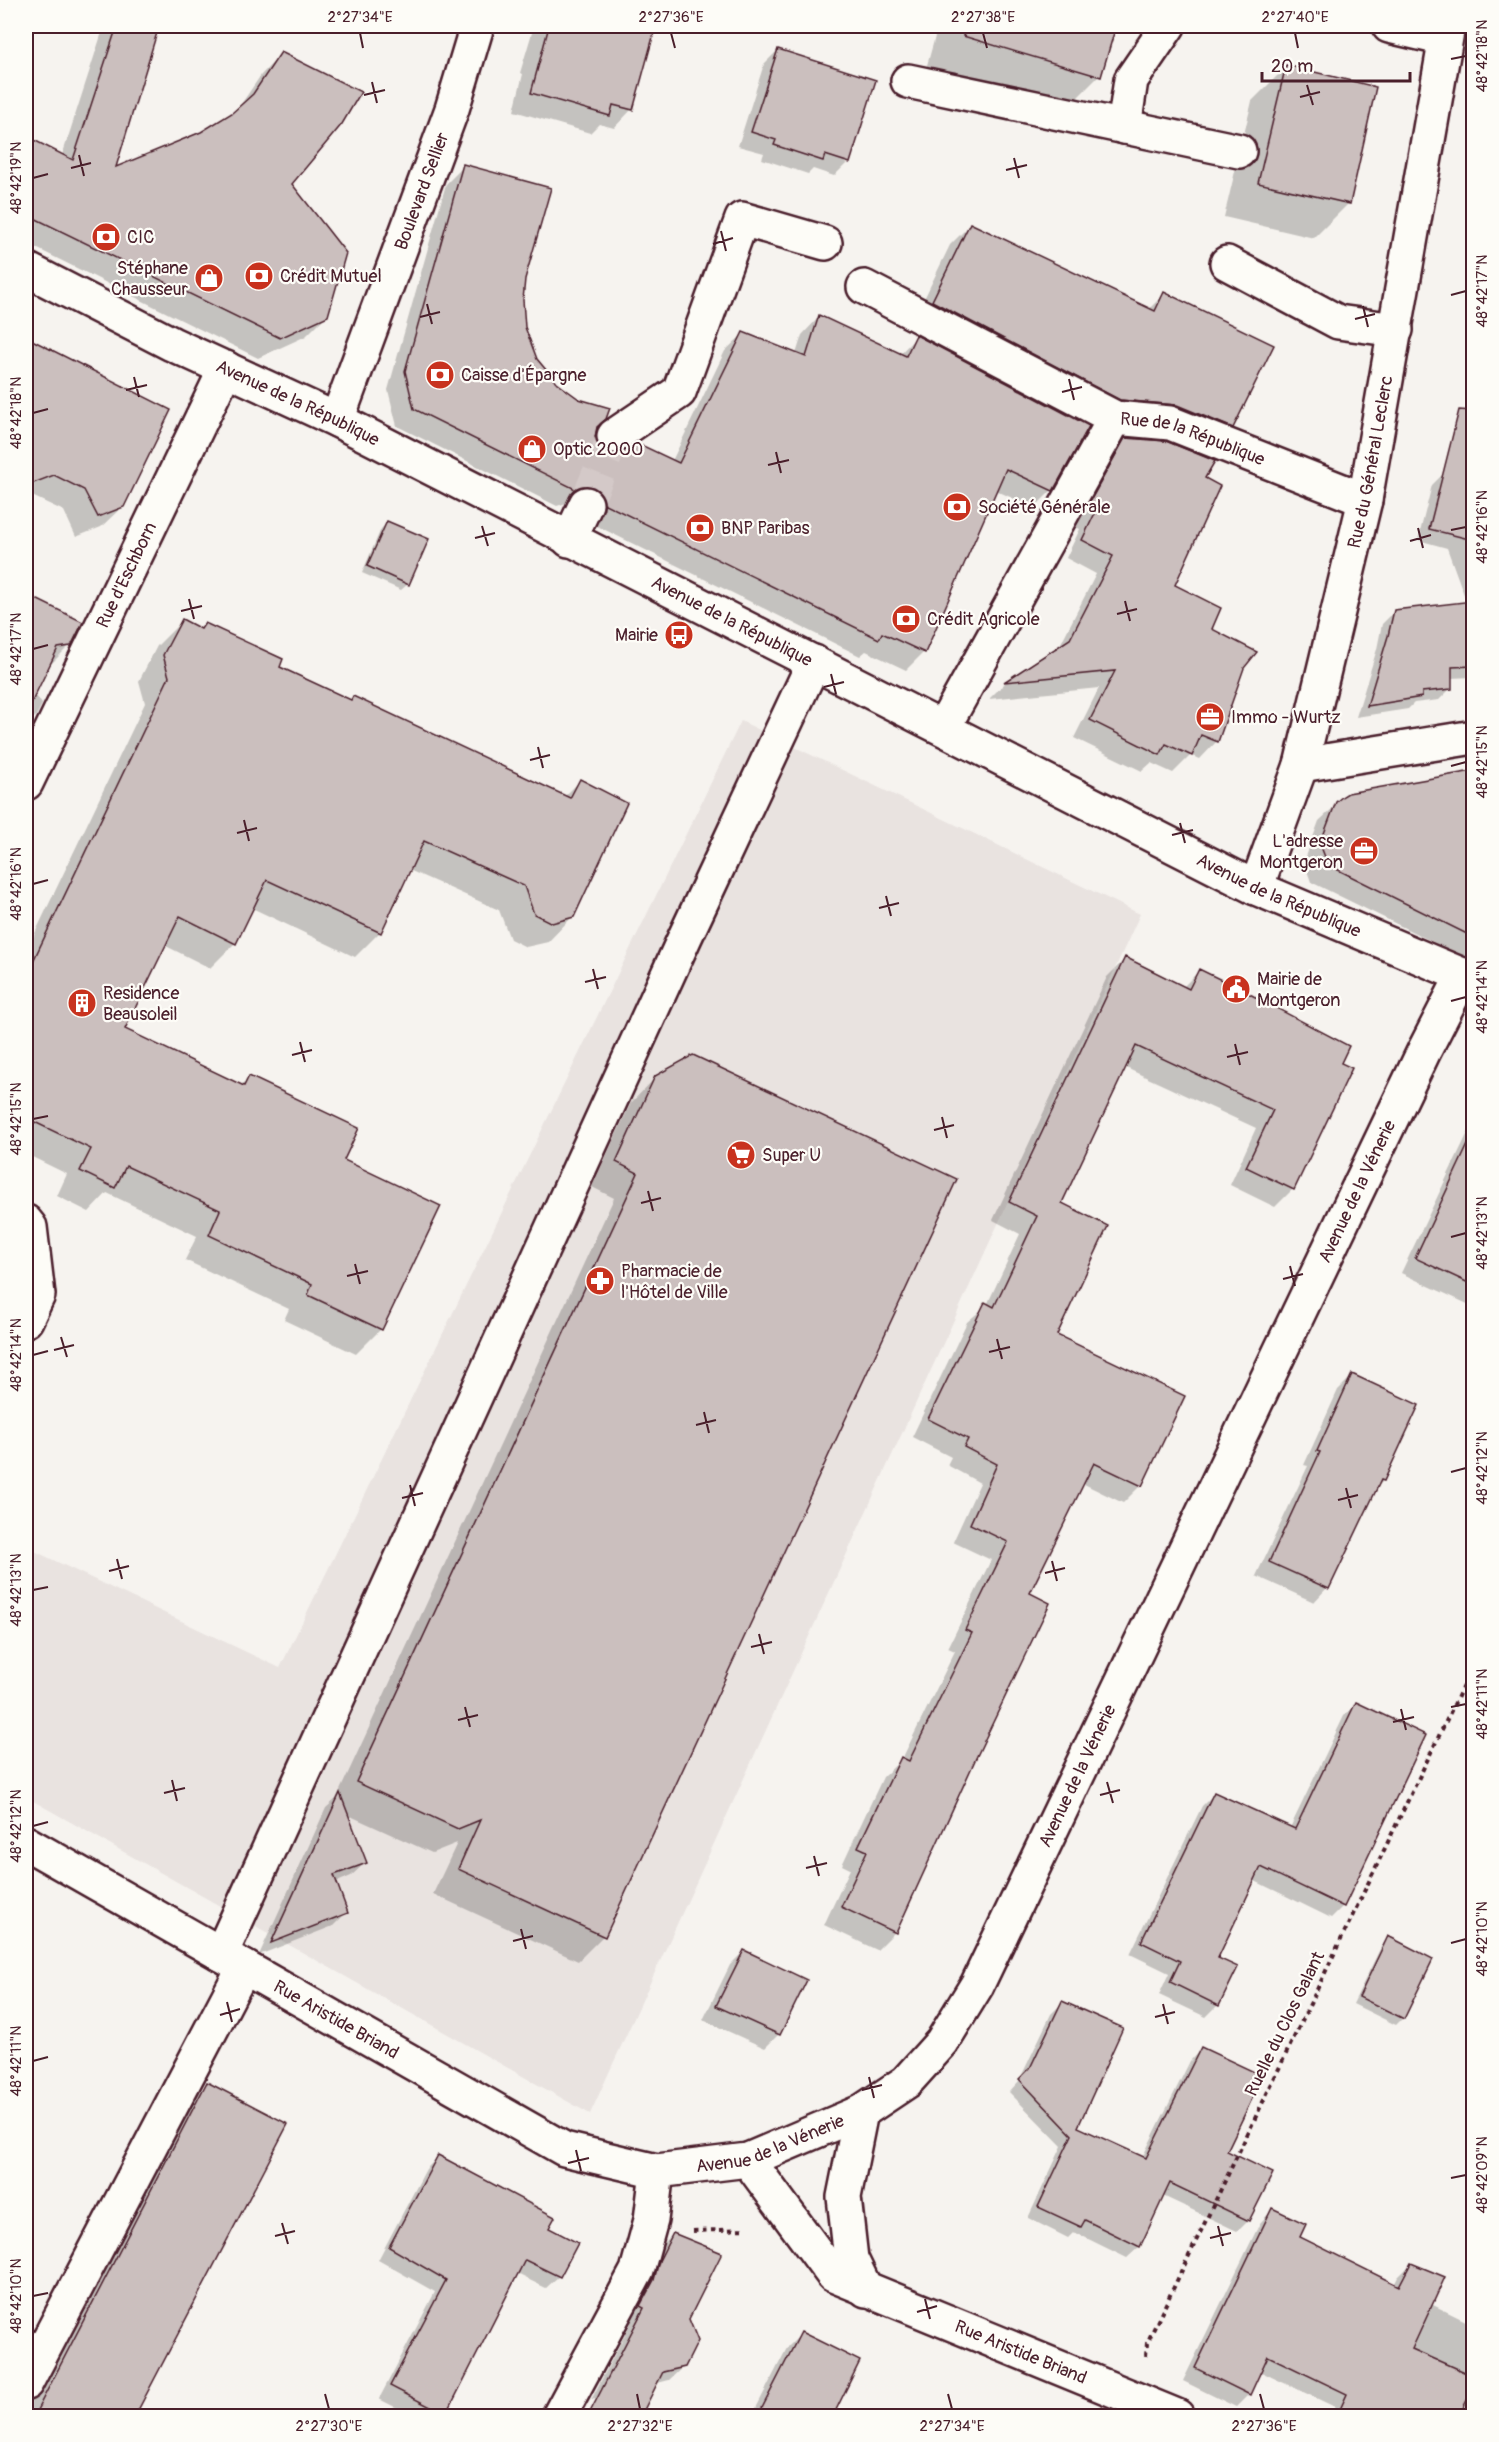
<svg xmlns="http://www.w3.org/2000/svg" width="1499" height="2442" font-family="Pangolin,sans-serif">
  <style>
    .built { fill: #e9e3e0 }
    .shadow { fill: #0003 }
    .building { fill: #cbbfbe; stroke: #4a1f2b; stroke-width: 1.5 }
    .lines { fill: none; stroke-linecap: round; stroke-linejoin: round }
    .minor-tunnel { stroke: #d4c9c8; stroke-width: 33; stroke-dasharray: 33 16; stroke-linecap: butt }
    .minor-casing { stroke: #4a1f2b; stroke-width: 38 }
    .major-casing { stroke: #4a1f2b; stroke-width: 38 }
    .path { stroke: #4a1f2b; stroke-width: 4; stroke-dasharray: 4.5 4.5; stroke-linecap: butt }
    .minor { stroke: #fdfcf7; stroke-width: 33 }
    .major { stroke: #fdfcf7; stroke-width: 33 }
    .ticks { fill: none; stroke: #4a1f2b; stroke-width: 2 }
    .labels { text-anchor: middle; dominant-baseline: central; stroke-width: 4.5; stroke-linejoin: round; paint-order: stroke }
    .street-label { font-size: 18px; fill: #4a1f2b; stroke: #fdfcf7 }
    .poi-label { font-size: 18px; fill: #4a1f2b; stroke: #fdfcf7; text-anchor: start }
    .neatline { fill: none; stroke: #4a1f2b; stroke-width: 2 }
    .ticks-label { font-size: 15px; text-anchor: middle; fill: #4a1f2b }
  </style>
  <rect width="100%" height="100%" fill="#f6f3ef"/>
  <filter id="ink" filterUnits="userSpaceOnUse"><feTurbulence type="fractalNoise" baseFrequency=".0167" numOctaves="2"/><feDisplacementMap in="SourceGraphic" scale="12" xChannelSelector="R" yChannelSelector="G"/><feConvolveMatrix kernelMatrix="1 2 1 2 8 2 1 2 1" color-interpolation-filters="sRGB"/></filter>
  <g filter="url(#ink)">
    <polygon class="built" points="741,721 1140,914 590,2114 26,1797 26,1547 280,1668"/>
    <g class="shadow">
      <polygon points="26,26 36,26 32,35 26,42"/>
      <polygon points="104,26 157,26 114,170 201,134 235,113 261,75 281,54 290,184 327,315 306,336 258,358 26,243 26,138 62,156"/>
      <polygon points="534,26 638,26 653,30 632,109 614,128 599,124 590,133 514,111 523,74 520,73"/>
      <polygon points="938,26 1114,26 1099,76 1065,110 926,69"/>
      <polygon points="778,50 848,162 834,176 813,169 808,174 762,159 764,153 738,146 764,64"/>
      <polygon points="1286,67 1349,203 1314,238 1224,217 1252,101"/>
      <polygon points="464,166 524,279 521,300 524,327 536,360 596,427 594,437 598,448 606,454 672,461 725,351 743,334 796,354 802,335 819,317 899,355 916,337 1052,490 1034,508 995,490 924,652 906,670 866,651 860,656 587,521 576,505 566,503 557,506 397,426 388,390 446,184"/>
      <polygon points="970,225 1148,310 1164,294 1232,427 1212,447 913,322 950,245"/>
      <polygon points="26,338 169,411 123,506 101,527 76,537 64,511 32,496 26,498"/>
      <polygon points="1126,439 1202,479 1173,585 1243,667 1217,741 1200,759 1191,755 1173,773 1151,763 1142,771 1074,738 1099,688 989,699 1005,683 1058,649 1096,574 1066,558 1080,529 1071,525 1108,457"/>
      <polygon points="1444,473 1474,481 1474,677 1450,678 1451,688 1439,700 1414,703 1408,709 1356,717 1377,649 1382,624 1394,612 1467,603 1447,548 1418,540 1432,485"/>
      <polygon points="388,522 408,584 401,590 362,573 381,529"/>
      <polygon points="26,596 81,623 70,645 49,666 34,693 42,704 36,716 26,726"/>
      <polygon points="182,621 200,630 205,625 278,668 564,797 580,781 573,916 548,942 526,947 510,939 499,910 409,870 380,932 355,957 252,908 235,943 210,968 164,945 123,1030 240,1086 249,1077 342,1161 381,1329 356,1354 284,1320 289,1309 185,1260 197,1236 107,1193 89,1212 57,1196 67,1174 26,1154 26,952 145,703 139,681 157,646"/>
      <polygon points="1474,772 1474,962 1311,882 1304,862 1319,821 1348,794"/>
      <polygon points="1125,959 1182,988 1199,971 1347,1046 1293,1189 1275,1207 1230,1185 1256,1128 1124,1067 1060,1204 1055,1336 1141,1485 1123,1503 1082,1483 1028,1594 974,1757 895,1932 877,1950 824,1925 850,1869 842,1865 883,1777 902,1759 955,1651 948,1648 991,1560 953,1542 980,1483 947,1465 951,1457 912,1437 967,1322 987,1305 1020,1234 993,1220 1107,977"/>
      <polygon points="656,1077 603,1936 578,1961 433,1894 457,1843 432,1853 346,1814 365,1863 351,1876 335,1883 347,1912 333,1926 259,1955 326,1808 336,1799 614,1198 592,1187 631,1103"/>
      <polygon points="1474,1120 1474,1307 1401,1273"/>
      <polygon points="1352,1376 1383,1481 1376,1488 1327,1588 1314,1602 1256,1576 1308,1466 1304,1465 1338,1390"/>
      <polygon points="1356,1704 1343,1906 1331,1918 1253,1880 1216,1958 1218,2005 1206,2017 1159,1995 1169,1973 1130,1954 1202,1806 1214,1794 1290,1828 1344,1716"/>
      <polygon points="26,1885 33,1889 26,1905"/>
      <polygon points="1388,1938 1403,2018 1396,2025 1353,2004 1382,1945"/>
      <polygon points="744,1951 779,2034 765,2048 703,2020 730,1965"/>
      <polygon points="1062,2003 1076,2127 1142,2158 1190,2061 1201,2049 1225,2152 1248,2220 1237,2231 1163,2196 1139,2247 1127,2258 1074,2232 1068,2238 1028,2218 1062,2146 1009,2092 1019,2081 1051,2014"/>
      <polygon points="208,2084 286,2125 134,2416 26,2416 26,2411 182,2110"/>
      <polygon points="438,2157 547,2229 559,2276 546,2288 517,2274 445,2414 443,2416 413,2416 379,2399 435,2292 378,2260 426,2169"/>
      <polygon points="1273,2209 1298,2238 1394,2285 1398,2277 1411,2264 1431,2304 1474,2325 1474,2416 1331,2416 1335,2407 1259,2371 1249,2394 1236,2407 1183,2381 1260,2223"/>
      <polygon points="673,2234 687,2319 684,2366 669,2380 591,2400 631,2323 627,2320 659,2248"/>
      <polygon points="801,2334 858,2362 831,2416 752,2416 787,2348"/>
    </g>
    <g class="building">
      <polygon points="117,26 159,26 116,167 201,132 232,113 253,94 281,52 361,92 342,124 292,184 346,253 328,316 280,338 26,214 26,136 73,160"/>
      <polygon points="549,26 656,26 633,110 613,105 610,116 531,93"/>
      <polygon points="965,26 1116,26 1101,77 963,36"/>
      <polygon points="778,49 876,80 850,163 825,155 823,161 774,145 776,140 751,132"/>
      <polygon points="1286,65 1376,87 1350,204 1258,183"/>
      <polygon points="463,164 551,188 525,279 523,300 525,327 537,359 557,383 579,399 610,408 606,419 597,427 595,437 599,447 606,453 616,455 637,443 679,463 743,332 806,357 819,315 906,356 916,335 1089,426 1053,491 1006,469 925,653 882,633 879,639 605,504 602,494 594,487 585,485 575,489 414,409 405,371"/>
      <polygon points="970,223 1155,311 1164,292 1274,345 1233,428 1177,405 1120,400 932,301"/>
      <polygon points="26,337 171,410 124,507 98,517 84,490 54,475 26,486"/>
      <polygon points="1459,410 1473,411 1473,540 1429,529"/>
      <polygon points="1125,438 1166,441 1215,461 1205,478 1220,486 1175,585 1221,608 1212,629 1257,652 1244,668 1218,742 1201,735 1192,756 1166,744 1160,755 1090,720 1115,671 1004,682 1070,639 1113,556 1082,540 1096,511 1087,507"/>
      <polygon points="387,521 429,539 409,585 367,566"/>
      <polygon points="26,594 83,622 71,646 58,648 26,714"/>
      <polygon points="1473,601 1473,666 1452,667 1452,689 1422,692 1422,697 1367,706 1388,636 1394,610"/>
      <polygon points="182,619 201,629 205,623 283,659 280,667 351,700 353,696 570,798 580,779 627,803 574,917 552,923 534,914 524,886 424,841 381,933 267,880 236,944 180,916 125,1029 244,1086 249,1076 359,1128 344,1160 441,1206 382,1330 308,1295 312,1284 209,1235 220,1210 126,1166 115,1188 80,1171 91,1149 26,1118 26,976 169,677 163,655"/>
      <polygon points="1473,771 1473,937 1328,865 1320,844 1336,802 1343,796 1348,793"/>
      <polygon points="1125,957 1189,989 1199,969 1242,990 1349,1046 1341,1063 1352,1068 1294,1190 1246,1167 1273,1110 1136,1046 1062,1203 1108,1226 1057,1335 1185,1396 1142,1486 1094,1463 1030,1593 1050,1603 976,1758 896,1933 841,1907 867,1851 858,1847 901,1757 909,1761 972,1633 965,1630 1008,1542 970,1524 997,1464 964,1447 968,1439 928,1419 985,1302 994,1307 1037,1216 1009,1202"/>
      <polygon points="693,1055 957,1179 605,1937 458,1869 480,1820 458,1829 356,1782 638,1173 616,1162 655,1076"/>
      <polygon points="1473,1134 1473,1285 1415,1258"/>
      <polygon points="1352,1374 1419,1405 1384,1481 1381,1480 1329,1589 1269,1562 1320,1452 1317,1451"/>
      <polygon points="1356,1702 1426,1735 1344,1907 1261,1867 1218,1958 1238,1967 1219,2006 1170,1982 1180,1961 1141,1942 1214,1792 1295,1829"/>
      <polygon points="340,1793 367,1863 334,1875 348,1913 271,1943"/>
      <polygon points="1388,1936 1433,1959 1404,2019 1359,1997"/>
      <polygon points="744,1950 807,1980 780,2035 716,2006"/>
      <polygon points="1062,2001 1123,2028 1078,2127 1146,2158 1201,2047 1263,2076 1227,2151 1273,2173 1249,2221 1170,2183 1140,2247 1085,2220 1081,2227 1038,2207 1072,2135 1019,2079 1030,2068"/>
      <polygon points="207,2082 288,2124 135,2416 34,2416"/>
      <polygon points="438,2155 555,2217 549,2228 578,2243 560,2277 525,2260 446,2415 390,2386 446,2280 389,2247"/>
      <polygon points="1272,2208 1306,2224 1300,2237 1399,2286 1411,2263 1445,2277 1412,2349 1473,2376 1473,2388 1459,2416 1337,2416 1347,2394 1268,2356 1250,2395 1195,2368"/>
      <polygon points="673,2233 722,2253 689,2319 698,2341 685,2367 663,2372 641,2416 588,2416 644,2308 640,2306 654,2280 659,2261"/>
      <polygon points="801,2332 860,2361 833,2416 758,2416"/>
    </g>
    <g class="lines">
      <polyline class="minor-tunnel" points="586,504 614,436"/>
      <g class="minor-casing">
        <g id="minor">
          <polyline points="1389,26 1445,39"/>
          <polyline points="908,81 1239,151"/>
          <polyline points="1124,127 1131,80 1168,26"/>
          <polyline points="1227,263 1338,322 1396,330"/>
          <path id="s1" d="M864,287l251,131 55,5 195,77"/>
          <path id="s2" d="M337,420l115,-311 25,-83"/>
          <polyline points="614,436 679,392 742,219 825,243"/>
          <polyline points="569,540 586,504"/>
          <polyline points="943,728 1115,418"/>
          <polyline points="1301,765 1474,737"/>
          <path id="s3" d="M26,783l200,-415"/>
          <path id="s4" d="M1256,888l45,-123 64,-265 83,-474"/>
          <polyline points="26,1222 30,1227 38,1295 26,1320"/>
          <path id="s5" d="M26,1843l538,306 93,22"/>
          <polyline points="221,1954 685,937 814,662"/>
          <polyline points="861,2112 844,2197 851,2259 866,2290"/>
          <path id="s6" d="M748,2160l85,115 344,141"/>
          <polyline points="26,2383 244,1967"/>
          <path id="s7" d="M559,2416l78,-145 14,-51 6,-49 91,-11 113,-48 45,-30 36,-40 35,-57 447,-934 39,-76"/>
        </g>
      </g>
      <g class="major-casing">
        <g id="major">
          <path id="s8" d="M26,269l146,75 165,76 919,468 218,92"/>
        </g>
      </g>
      <g class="path">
        <polyline points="693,2231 746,2229"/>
        <polyline points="1146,2356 1147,2343 1474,1663"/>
      </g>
      <use href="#minor" class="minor"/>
      <use href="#major" class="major"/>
    </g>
  </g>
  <path class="ticks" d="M360,33l3,15M671,33l4,15M983,33l4,15M1295,33l3,15M1451,59l15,-3M372,82l5,21M1307,85l6,20M364,95l21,-5M1300,97l20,-5M79,155l5,21M1014,158l5,20M71,168l20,-5M1006,170l21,-5M33,178l15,-4M721,231l5,20M713,244l20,-6M1451,295l15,-4M427,304l5,20M1363,306l5,21M420,317l20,-5M1355,319l20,-5M134,377l5,20M1069,379l5,21M126,390l21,-5M1062,392l20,-5M33,413l15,-4M776,452l5,21M768,465l21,-5M482,526l6,20M1418,528l5,20M1451,530l15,-3M475,538l20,-5M1410,541l21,-6M189,599l5,20M1125,601l5,20M181,611l21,-5M1117,614l20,-5M33,649l15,-4M831,674l5,20M824,687l20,-5M538,747l5,21M530,760l20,-5M1451,766l15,-4M244,820l5,21M1180,823l5,20M237,833l20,-5M1172,835l21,-5M33,884l15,-4M886,896l5,20M879,908l20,-5M593,969l5,20M585,982l21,-5M1451,1001l15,-4M300,1042l5,20M1235,1044l5,21M292,1055l20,-5M1227,1057l21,-5M942,1117l5,21M33,1119l15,-3M934,1130l20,-5M648,1191l5,20M641,1203l20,-5M1451,1237l15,-4M355,1264l5,20M1290,1266l5,20M347,1276l21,-5M1283,1279l20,-5M61,1337l6,20M997,1339l5,20M54,1350l20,-5M989,1352l21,-5M33,1355l15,-4M704,1412l5,21M696,1425l20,-5M1451,1472l15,-4M410,1485l5,21M1346,1488l5,20M402,1498l21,-5M1338,1500l20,-5M117,1559l5,20M1052,1561l5,20M109,1571l20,-5M1045,1573l20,-5M33,1590l15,-3M759,1634l5,20M751,1647l21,-5M465,1707l5,20M1451,1707l15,-3M1401,1709l5,21M458,1720l20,-5M1393,1722l21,-5M172,1780l5,21M1107,1782l6,21M164,1793l21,-5M1100,1795l20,-5M33,1826l15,-4M814,1856l5,20M806,1868l21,-5M521,1929l5,20M513,1941l20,-5M1451,1943l15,-4M227,2002l5,20M1163,2004l5,20M220,2015l20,-6M1155,2017l20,-5M33,2061l15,-4M869,2077l5,21M862,2090l20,-5M576,2150l5,21M568,2163l21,-5M1451,2178l15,-3M282,2223l6,21M1218,2226l5,20M275,2236l20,-5M1210,2238l21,-5M33,2296l15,-3M925,2299l5,20M917,2312l20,-6M325,2394l4,15M637,2394l3,15M948,2394l4,15M1260,2394l4,15"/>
  <defs>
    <g id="bank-disc" transform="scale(1.5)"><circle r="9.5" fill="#c8321e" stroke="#fdfcf7"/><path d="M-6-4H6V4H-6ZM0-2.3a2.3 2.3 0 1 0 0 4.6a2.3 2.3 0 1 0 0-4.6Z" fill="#fff"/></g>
    <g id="shop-disc" transform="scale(1.5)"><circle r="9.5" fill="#c8321e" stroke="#fdfcf7"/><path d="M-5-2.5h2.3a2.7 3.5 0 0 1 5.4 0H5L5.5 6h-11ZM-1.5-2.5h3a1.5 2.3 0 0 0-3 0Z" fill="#fff"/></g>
    <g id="bus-disc" transform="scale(1.5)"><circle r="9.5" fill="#c8321e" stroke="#fdfcf7"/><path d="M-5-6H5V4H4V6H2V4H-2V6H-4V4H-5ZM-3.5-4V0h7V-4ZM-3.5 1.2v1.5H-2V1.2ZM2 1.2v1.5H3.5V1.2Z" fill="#fff"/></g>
    <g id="office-disc" transform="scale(1.5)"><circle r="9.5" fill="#c8321e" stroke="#fdfcf7"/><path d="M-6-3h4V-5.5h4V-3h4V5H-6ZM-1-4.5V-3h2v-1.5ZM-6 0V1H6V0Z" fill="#fff"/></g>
    <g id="civic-disc" transform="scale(1.5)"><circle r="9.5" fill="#c8321e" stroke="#fdfcf7"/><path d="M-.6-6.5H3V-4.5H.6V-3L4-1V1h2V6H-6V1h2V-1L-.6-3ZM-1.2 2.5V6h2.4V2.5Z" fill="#fff"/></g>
    <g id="building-disc" transform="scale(1.5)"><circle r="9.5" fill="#c8321e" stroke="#fdfcf7"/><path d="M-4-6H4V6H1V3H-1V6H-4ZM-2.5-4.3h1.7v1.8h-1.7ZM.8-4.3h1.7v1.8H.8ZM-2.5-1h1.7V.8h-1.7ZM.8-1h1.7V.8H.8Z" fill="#fff"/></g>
    <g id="supermarket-disc" transform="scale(1.5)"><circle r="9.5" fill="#c8321e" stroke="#fdfcf7"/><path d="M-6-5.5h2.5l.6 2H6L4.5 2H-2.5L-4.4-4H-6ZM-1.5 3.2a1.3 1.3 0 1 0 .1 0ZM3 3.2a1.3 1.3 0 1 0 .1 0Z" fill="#fff"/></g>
    <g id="pharmacy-disc" transform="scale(1.5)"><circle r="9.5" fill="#c8321e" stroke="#fdfcf7"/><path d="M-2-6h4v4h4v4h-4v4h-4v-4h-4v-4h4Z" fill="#fff"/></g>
  </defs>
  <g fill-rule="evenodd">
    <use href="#bank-disc" x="106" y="237"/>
    <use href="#bank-disc" x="259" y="276"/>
    <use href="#shop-disc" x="209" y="278"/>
    <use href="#bank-disc" x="440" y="375"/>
    <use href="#shop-disc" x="532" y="449"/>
    <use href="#bank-disc" x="957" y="507"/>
    <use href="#bank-disc" x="700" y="528"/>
    <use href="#bank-disc" x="906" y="619"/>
    <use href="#bus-disc" x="679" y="635"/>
    <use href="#office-disc" x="1210" y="717"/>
    <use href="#office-disc" x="1364" y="851"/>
    <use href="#civic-disc" x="1236" y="989"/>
    <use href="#building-disc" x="82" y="1003"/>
    <use href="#supermarket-disc" x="741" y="1155"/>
    <use href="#pharmacy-disc" x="600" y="1281"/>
  </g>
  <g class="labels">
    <g class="street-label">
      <text stroke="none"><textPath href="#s2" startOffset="244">Boulevard Sellier</textPath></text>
      <text stroke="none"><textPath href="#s8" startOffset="303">Avenue de la République</textPath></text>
      <text stroke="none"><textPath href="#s1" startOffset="364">Rue de la République</textPath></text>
      <text stroke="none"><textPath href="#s4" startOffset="442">Rue du Général Leclerc</textPath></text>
      <text stroke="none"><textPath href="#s3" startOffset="231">Rue d'Eschborn</textPath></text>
      <text stroke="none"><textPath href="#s8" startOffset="789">Avenue de la République</textPath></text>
      <text stroke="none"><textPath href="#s8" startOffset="1401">Avenue de la République</textPath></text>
      <text stroke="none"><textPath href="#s7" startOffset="1536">Avenue de la Vénerie</textPath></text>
      <text stroke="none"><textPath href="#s7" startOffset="888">Avenue de la Vénerie</textPath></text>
      <text stroke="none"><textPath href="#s5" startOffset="357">Rue Aristide Briand</textPath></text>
      <text transform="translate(1285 2024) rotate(-64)">Ruelle du Clos Galant</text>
      <text stroke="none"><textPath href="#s7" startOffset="384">Avenue de la Vénerie</textPath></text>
      <text stroke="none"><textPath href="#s6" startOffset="346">Rue Aristide Briand</textPath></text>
    </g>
    <g class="poi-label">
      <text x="127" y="237">CIC</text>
      <text x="188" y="268" text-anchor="end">Stéphane<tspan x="188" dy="21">Chausseur</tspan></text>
      <text x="280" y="276">Crédit Mutuel</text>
      <text x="461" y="375">Caisse d'Épargne</text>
      <text x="553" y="449">Optic 2000</text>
      <text x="978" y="507">Société Générale</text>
      <text x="721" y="528">BNP Paribas</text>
      <text x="927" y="619">Crédit Agricole</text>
      <text x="658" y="635" text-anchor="end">Mairie</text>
      <text x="1231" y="717">Immo - Wurtz</text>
      <text x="1343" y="841" text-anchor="end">L'adresse<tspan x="1343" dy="21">Montgeron</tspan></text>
      <text x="1257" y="979">Mairie de<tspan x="1257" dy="21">Montgeron</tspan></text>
      <text x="103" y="993">Residence<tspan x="103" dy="21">Beausoleil</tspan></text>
      <text x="762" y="1155">Super U</text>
      <text x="621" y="1271">Pharmacie de<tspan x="621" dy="21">l'Hôtel de Ville</tspan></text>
    </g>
  </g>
  <rect width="1499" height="2442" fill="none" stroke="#fdfcf7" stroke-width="66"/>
  <path d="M1262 72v9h148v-9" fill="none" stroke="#4a1f2b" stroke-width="3"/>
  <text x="1271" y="72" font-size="18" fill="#4a1f2b" stroke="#fdfcf7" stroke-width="4.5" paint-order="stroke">20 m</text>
  <rect x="33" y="33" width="1433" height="2376" class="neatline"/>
  <g class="ticks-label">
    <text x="360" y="22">2°27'34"E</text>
    <text x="671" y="22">2°27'36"E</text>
    <text x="983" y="22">2°27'38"E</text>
    <text x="1295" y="22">2°27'40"E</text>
    <text transform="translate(1482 56) rotate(-90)" y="5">48°42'18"N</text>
    <text transform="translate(16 178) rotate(-90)" y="5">48°42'19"N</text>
    <text transform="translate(1482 291) rotate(-90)" y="5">48°42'17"N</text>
    <text transform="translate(16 413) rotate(-90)" y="5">48°42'18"N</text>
    <text transform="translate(1482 527) rotate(-90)" y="5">48°42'16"N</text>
    <text transform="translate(16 649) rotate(-90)" y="5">48°42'17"N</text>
    <text transform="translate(1482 762) rotate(-90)" y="5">48°42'15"N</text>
    <text transform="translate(16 884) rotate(-90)" y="5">48°42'16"N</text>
    <text transform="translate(1482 997) rotate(-90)" y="5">48°42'14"N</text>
    <text transform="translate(16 1119) rotate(-90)" y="5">48°42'15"N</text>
    <text transform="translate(1482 1233) rotate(-90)" y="5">48°42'13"N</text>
    <text transform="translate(16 1355) rotate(-90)" y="5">48°42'14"N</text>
    <text transform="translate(1482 1468) rotate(-90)" y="5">48°42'12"N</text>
    <text transform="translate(16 1590) rotate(-90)" y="5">48°42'13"N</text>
    <text transform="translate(1482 1704) rotate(-90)" y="5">48°42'11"N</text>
    <text transform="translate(16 1826) rotate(-90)" y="5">48°42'12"N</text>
    <text transform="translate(1482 1939) rotate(-90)" y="5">48°42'10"N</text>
    <text transform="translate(16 2061) rotate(-90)" y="5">48°42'11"N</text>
    <text transform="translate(1482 2175) rotate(-90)" y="5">48°42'09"N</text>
    <text transform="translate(16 2296) rotate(-90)" y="5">48°42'10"N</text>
    <text x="329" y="2431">2°27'30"E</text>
    <text x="640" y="2431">2°27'32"E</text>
    <text x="952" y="2431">2°27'34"E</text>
    <text x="1264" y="2431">2°27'36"E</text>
  </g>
</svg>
